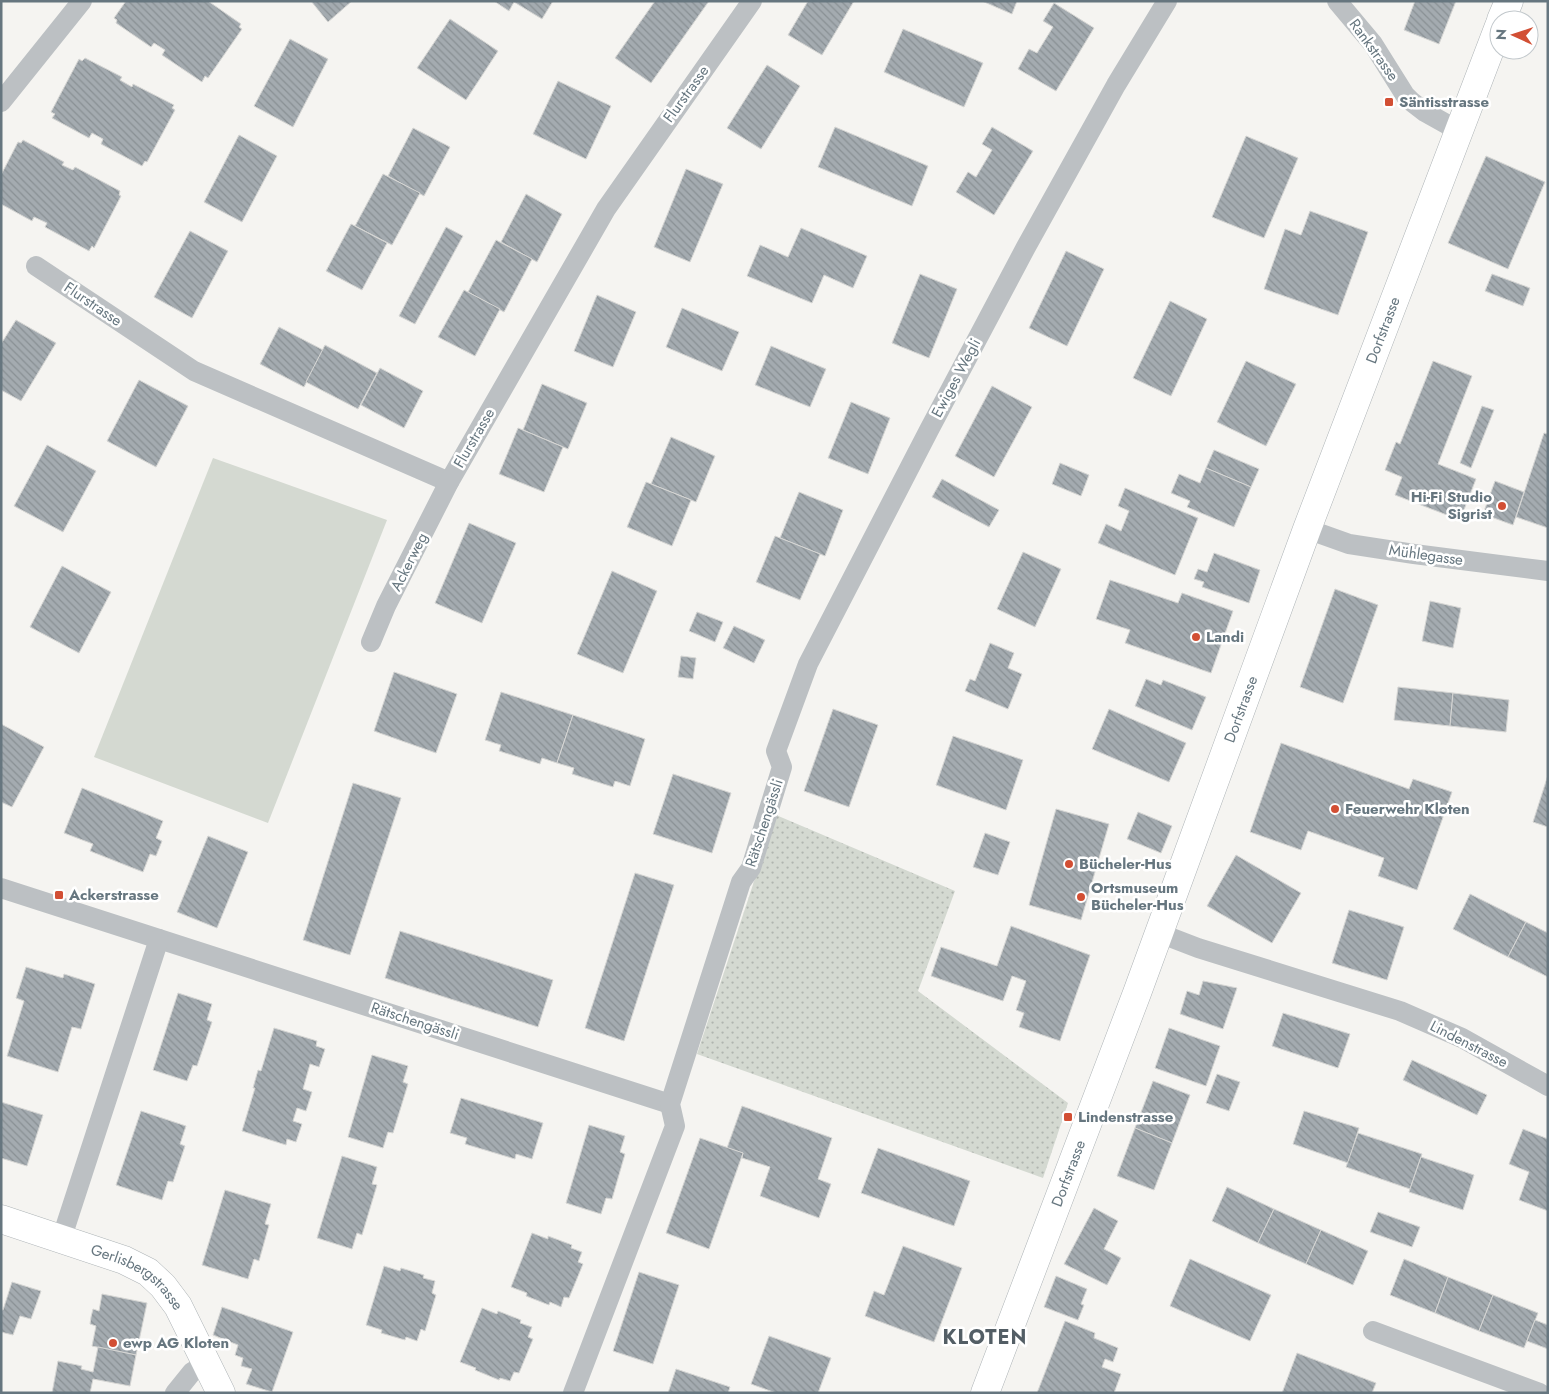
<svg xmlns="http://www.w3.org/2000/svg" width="1549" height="1394" font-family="Jost,sans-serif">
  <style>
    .grass { fill: url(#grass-dots) }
    .garden { fill: #d4d9d1 }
    .building { fill: url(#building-back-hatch); stroke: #d6d6d4 }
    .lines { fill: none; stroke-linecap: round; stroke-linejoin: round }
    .secondary-casing { stroke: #aeb4b7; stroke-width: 29 }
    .street { stroke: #bcc0c3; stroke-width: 20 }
    .secondary { stroke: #fff; stroke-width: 28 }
    .poi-dot { fill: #d24f34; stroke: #fff; stroke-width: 2 }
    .labels { text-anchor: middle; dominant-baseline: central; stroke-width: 5; stroke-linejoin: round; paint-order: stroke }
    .street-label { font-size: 15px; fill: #66767f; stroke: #fff }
    .poi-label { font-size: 15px; font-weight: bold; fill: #66767f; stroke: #fff; text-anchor: start }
    .district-label { font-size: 20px; font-weight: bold; letter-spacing: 1px; fill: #535e65; stroke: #fff }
  </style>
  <defs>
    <pattern id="grass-dots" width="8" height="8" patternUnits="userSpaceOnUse" patternTransform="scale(1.25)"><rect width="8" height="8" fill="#d4d9d1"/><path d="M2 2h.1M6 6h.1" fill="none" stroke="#b0b5af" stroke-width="1.8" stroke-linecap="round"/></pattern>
    <pattern id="building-back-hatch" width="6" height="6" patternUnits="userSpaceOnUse" patternTransform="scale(1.25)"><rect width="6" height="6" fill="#a4abb0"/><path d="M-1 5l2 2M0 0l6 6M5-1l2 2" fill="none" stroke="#899094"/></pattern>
  </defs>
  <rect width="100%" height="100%" fill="#f5f4f1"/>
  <polygon class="grass" points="776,815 955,891 918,991 1068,1103 1043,1178 697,1054"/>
  <polygon class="garden" points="213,458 387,520 268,823 94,757"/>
  <g class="building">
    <polygon points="126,1 208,1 241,24 239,27 242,29 208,78 205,76 202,82 162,55 165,50 154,43 151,47 116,23 117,20 114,18"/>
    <polygon points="311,1 352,1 328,22"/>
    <polygon points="494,1 553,1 542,19 514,2 509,11"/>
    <polygon points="655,1 709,1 651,83 615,58"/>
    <polygon points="808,1 854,1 822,55 788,35"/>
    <polygon points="982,1 1017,1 1012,14"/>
    <polygon points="1415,1 1456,1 1439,44 1404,30"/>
    <polygon points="1054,3 1094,28 1056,91 1018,69 1029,49 1037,53 1053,27 1043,21"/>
    <polygon points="450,19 498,51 466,100 417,68"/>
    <polygon points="903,29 983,63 964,107 884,72"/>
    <polygon points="290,39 328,59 293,127 254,106"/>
    <polygon points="85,58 122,77 120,80 132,87 133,84 174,105 172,108 175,110 147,162 145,161 142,166 101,144 103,139 92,133 89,138 52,118 55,114 51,112 79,59 82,61"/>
    <polygon points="767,65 800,86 761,149 727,128"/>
    <polygon points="558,81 611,106 586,159 533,134"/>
    <polygon points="835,127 928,166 912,206 818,167"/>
    <polygon points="992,127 1033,151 994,215 956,192 968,172 976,177 992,150 982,144"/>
    <polygon points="413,128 450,147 424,196 388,176"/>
    <polygon points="239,135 277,156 242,222 204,202"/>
    <polygon points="1246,136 1298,158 1264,238 1212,217"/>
    <polygon points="23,140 64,162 62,165 73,170 75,167 120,191 119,195 121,196 94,248 92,246 89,251 45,227 47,223 34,217 32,221 1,204 1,175 18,142 21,143"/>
    <polygon points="1486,156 1545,182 1508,269 1448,243"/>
    <polygon points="686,169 723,184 690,262 654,247"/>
    <polygon points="383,174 420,193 392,245 355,226"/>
    <polygon points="526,194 562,214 537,262 501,242"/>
    <polygon points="1310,211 1368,232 1338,315 1264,289 1285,229 1301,235"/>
    <polygon points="351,224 387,243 362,290 326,271"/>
    <polygon points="446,227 463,236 415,324 399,316"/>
    <polygon points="801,228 867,256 853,288 824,275 812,303 747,276 760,245 788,257"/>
    <polygon points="190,231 228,251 192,318 154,297"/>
    <polygon points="496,240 532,259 504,312 468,292"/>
    <polygon points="1066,251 1104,269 1067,346 1029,328"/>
    <polygon points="920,274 957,289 929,358 892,343"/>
    <polygon points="1492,274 1530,288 1523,306 1485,291"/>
    <polygon points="464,290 500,309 475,356 438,337"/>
    <polygon points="597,295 636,312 613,367 574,351"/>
    <polygon points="1170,301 1207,319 1171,396 1133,378"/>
    <polygon points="682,308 739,332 722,371 666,347"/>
    <polygon points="16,320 56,343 21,401 1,390 1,344"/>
    <polygon points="279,327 323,350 304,387 260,364"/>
    <polygon points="325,345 377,373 358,409 306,382"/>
    <polygon points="771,346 826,369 810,407 755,385"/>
    <polygon points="1246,361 1296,384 1266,446 1217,422"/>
    <polygon points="1433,361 1472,376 1438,464 1476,479 1460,520 1395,495 1402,477 1385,470 1396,442 1400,444"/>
    <polygon points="380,368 423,391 404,428 361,405"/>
    <polygon points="139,380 188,406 156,467 107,441"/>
    <polygon points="542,384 587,403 568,449 523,430"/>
    <polygon points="992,386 1032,407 994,477 955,456"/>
    <polygon points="851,402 890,418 868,474 828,458"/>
    <polygon points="1482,406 1494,410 1471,468 1460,463"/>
    <polygon points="518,428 563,447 544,492 499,474"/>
    <polygon points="1544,433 1548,434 1548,528 1516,517"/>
    <polygon points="671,437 715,456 696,502 651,484"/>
    <polygon points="47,445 96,471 63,532 14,506"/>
    <polygon points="1214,450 1259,469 1251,487 1206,468"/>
    <polygon points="1060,463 1089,475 1081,496 1052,484"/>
    <polygon points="1206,468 1251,487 1234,527 1187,507 1190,501 1171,493 1179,474 1200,483"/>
    <polygon points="942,479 999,510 989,527 932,497"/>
    <polygon points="1495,481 1524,492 1513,525 1483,514"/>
    <polygon points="646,482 691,500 672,546 627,527"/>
    <polygon points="1125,488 1198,518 1175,575 1098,543 1106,524 1121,531 1129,511 1118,506"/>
    <polygon points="799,492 843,510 825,556 780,538"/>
    <polygon points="469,523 516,543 482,623 435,603"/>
    <polygon points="775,536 820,554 800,600 756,582"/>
    <polygon points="1023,552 1061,569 1035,627 997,609"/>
    <polygon points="1214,553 1260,570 1249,603 1202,587 1204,582 1194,579 1198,569 1207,572"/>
    <polygon points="62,566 111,592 79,653 30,627"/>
    <polygon points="612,571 657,591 623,673 577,654"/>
    <polygon points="1110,580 1178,603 1182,593 1233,611 1211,673 1125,643 1130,630 1096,619"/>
    <polygon points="1335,589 1378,605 1343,703 1300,687"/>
    <polygon points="1430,601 1461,608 1453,648 1422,641"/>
    <polygon points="697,612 723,622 715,642 689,631"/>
    <polygon points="734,626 765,640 754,663 723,648"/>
    <polygon points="990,643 1014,653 1008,668 1022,674 1008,709 965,691 970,679 975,681"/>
    <polygon points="681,656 696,658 693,679 678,677"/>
    <polygon points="394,672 457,694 436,753 374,731"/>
    <polygon points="1146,679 1161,685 1163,680 1206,697 1192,730 1135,706"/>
    <polygon points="1398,687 1453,693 1450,726 1394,720"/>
    <polygon points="501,692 573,715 557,763 542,758 540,764 499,751 501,745 485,740"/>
    <polygon points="1453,693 1509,700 1506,732 1450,726"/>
    <polygon points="833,709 878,725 849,807 804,791"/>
    <polygon points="1109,709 1186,743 1169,782 1092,749"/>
    <polygon points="573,715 645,739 630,786 615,781 613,787 572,774 574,768 557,763"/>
    <polygon points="1,724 44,747 12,807 1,802"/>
    <polygon points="953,736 1023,760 1006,810 936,785"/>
    <polygon points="1281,743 1409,789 1413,779 1452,792 1417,890 1378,876 1384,858 1308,831 1301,850 1250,832"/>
    <polygon points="673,774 731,793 712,853 653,834"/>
    <polygon points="1548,775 1548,827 1533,822"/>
    <polygon points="353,783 401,798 350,955 303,940"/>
    <polygon points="82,788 163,821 156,838 162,841 156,856 150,854 143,872 90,851 93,844 64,833"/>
    <polygon points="1056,809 1109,824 1081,920 1029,905"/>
    <polygon points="1138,812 1172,826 1161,853 1127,839"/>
    <polygon points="985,833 1010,842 998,875 973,867"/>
    <polygon points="208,836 248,852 217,928 177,912"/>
    <polygon points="1236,855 1301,893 1272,943 1207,906"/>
    <polygon points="635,873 674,885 624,1041 585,1028"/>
    <polygon points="1470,894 1526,922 1508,957 1453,929"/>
    <polygon points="1349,910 1404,927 1387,980 1332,963"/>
    <polygon points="1526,922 1548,933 1548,977 1508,957"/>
    <polygon points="1011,926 1090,955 1060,1041 1019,1027 1024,1013 1016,1010 1026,981 1012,976 1003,1001 931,976 941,947 997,966"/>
    <polygon points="400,931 553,980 538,1027 385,978"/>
    <polygon points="26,967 63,978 64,974 95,984 81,1029 72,1027 58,1072 7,1056 24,1001 16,998"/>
    <polygon points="1203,981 1237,988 1223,1029 1180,1014 1187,991 1199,995"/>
    <polygon points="178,993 212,1004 207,1020 212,1022 197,1066 193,1065 187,1081 153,1070"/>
    <polygon points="1283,1013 1350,1034 1338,1068 1272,1046"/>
    <polygon points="274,1028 317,1041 316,1046 325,1049 319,1067 310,1064 303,1089 312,1092 306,1111 297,1108 293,1121 302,1124 296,1142 287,1139 286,1145 242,1131 255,1088 253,1088 258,1070 261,1071"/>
    <polygon points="1169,1028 1220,1046 1206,1086 1155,1068"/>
    <polygon points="372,1055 408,1066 403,1082 408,1084 393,1133 388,1132 383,1148 348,1137"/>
    <polygon points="1412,1060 1487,1095 1477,1115 1403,1080"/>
    <polygon points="1217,1074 1240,1082 1229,1111 1206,1103"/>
    <polygon points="1153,1081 1190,1095 1172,1143 1135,1128"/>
    <polygon points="461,1098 543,1123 532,1159 516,1154 515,1159 465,1144 467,1138 450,1133"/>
    <polygon points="1,1102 43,1115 27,1166 1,1158"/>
    <polygon points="742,1106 832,1138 818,1179 831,1184 819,1218 760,1196 770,1167 742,1158 743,1153 727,1148"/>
    <polygon points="141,1111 186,1126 180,1144 185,1146 173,1182 168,1181 162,1200 116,1185"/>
    <polygon points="1304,1111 1359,1128 1348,1163 1293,1144"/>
    <polygon points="589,1125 625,1136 620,1152 625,1154 612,1199 606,1198 601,1214 566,1203"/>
    <polygon points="1135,1128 1172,1143 1154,1190 1117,1176"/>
    <polygon points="1523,1129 1548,1139 1548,1211 1519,1200 1529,1172 1509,1164"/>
    <polygon points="1358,1133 1422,1154 1410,1189 1346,1167"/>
    <polygon points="700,1138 743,1153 709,1249 666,1233"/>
    <polygon points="878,1148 970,1181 954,1226 861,1193"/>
    <polygon points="342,1156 377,1167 372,1184 377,1185 362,1235 357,1233 352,1249 317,1238"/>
    <polygon points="1421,1157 1474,1175 1463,1210 1409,1192"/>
    <polygon points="1227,1187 1274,1209 1258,1243 1212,1221"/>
    <polygon points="225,1190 271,1204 265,1224 269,1225 259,1261 254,1259 248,1279 202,1265"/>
    <polygon points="1094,1208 1118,1221 1104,1249 1121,1258 1107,1285 1064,1264"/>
    <polygon points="1274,1209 1321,1230 1306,1264 1258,1243"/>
    <polygon points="1378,1212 1420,1227 1412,1247 1370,1232"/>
    <polygon points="1321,1230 1368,1251 1353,1285 1306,1264"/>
    <polygon points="532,1233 548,1239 548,1236 572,1245 571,1248 582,1252 578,1262 583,1264 569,1298 564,1297 561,1307 550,1302 549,1305 526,1296 527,1293 511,1287"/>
    <polygon points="903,1246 962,1268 934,1342 865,1316 874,1291 884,1295"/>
    <polygon points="1190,1259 1271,1295 1250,1341 1170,1306"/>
    <polygon points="1404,1259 1448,1277 1435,1313 1390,1295"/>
    <polygon points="384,1266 400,1271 401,1268 424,1275 423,1278 435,1281 432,1293 436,1295 425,1331 421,1329 417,1341 406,1337 405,1340 381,1333 382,1330 366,1325"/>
    <polygon points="639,1272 679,1285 653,1364 613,1351"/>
    <polygon points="1056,1276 1087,1289 1081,1304 1084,1305 1078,1320 1044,1307"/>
    <polygon points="1448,1277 1493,1295 1479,1331 1435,1313"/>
    <polygon points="12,1282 41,1291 31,1319 20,1316 13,1335 1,1332 1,1310 3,1310"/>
    <polygon points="102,1294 147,1303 136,1355 92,1346 96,1326 90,1324 91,1317 93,1309 99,1311"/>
    <polygon points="1493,1295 1538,1313 1524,1348 1479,1331"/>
    <polygon points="222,1307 293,1332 272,1392 246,1384 252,1369 241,1366 243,1358 235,1355 238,1345 213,1335"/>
    <polygon points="482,1308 497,1314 498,1311 521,1320 520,1323 532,1327 528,1337 533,1339 519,1373 514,1372 510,1381 500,1378 499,1380 475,1370 476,1368 460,1362"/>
    <polygon points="1535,1320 1548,1325 1548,1349 1527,1341"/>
    <polygon points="1065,1321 1095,1333 1094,1338 1118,1348 1113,1362 1105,1359 1102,1367 1121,1374 1114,1393 1037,1393"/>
    <polygon points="769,1336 831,1358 818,1393 776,1393 751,1384"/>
    <polygon points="98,1347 136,1355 130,1386 93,1379 90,1393 52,1393 58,1361 82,1366 81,1369 93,1372"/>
    <polygon points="1297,1353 1376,1383 1372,1393 1282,1393"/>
    <polygon points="676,1369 730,1387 728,1393 668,1393"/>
  </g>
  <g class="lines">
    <g class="secondary-casing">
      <g id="secondary">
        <polyline points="1501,20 1509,1"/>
        <path id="s1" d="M1,1219l123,41 24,12 15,14 15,20 43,87"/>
        <path id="s2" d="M985,1393l152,-400 170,-464 192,-503"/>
      </g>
    </g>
    <g class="street">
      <polyline points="1337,1 1373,44 1405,95 1412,102 1425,112 1459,131"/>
      <polyline points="1,102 82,1"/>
      <polyline points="36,266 194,371 449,482"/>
      <polyline points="1307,529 1349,544 1414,554 1548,571"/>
      <polyline points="371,642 386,606 449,482 606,209 752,1"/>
      <polyline points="1,888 670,1104"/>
      <polyline points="1159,933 1198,948 1400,1011 1462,1038 1548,1086"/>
      <polyline points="61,1240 159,939"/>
      <polyline points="1373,1331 1540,1393"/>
      <polyline points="175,1393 192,1372 207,1363"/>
      <polyline points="573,1393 675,1126 670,1104 741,882 751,868 782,767 776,751 808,664 929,430 1026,247 1116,85 1167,1"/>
    </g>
    <use href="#secondary" class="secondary"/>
  </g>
  <g class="poi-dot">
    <rect x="1384" y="97" width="10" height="10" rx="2.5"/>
    <circle cx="1502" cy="506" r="5"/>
    <circle cx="1196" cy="637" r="5"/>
    <circle cx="1335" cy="809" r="5"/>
    <circle cx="1069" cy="864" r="5"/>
    <rect x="54" y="890" width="10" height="10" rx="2.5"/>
    <circle cx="1081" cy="897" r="5"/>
    <rect x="1063" y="1112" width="10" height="10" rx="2.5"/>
    <circle cx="113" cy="1343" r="5"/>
  </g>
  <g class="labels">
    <g class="street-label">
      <text transform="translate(1374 50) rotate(54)">Rankstrasse</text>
      <text transform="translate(686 94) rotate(-54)">Flurstrasse</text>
      <text transform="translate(93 304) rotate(34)">Flurstrasse</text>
      <text stroke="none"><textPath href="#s2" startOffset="1135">Dorfstrasse</textPath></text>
      <text transform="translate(956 378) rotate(-62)">Ewiges Wegli</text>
      <text transform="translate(474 438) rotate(-60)">Flurstrasse</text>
      <text transform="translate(1426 555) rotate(8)">Mühlegasse</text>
      <text transform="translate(409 562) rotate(-63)">Ackerweg</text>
      <text stroke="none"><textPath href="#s2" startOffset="730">Dorfstrasse</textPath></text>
      <text transform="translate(764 823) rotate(-72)">Rätschengässli</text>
      <text transform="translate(415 1021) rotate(18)">Rätschengässli</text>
      <text transform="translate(1469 1044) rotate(27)">Lindenstrasse</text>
      <text stroke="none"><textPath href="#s2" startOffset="235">Dorfstrasse</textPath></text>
      <text stroke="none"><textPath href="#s1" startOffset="150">Gerlisbergstrasse</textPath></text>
    </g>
    <g class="poi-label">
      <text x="1399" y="102">Säntisstrasse</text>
      <text x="1492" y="497" text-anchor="end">Hi-Fi Studio<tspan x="1492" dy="17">Sigrist</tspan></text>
      <text x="1206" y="637">Landi</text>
      <text x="1345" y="809">Feuerwehr Kloten</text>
      <text x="1079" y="864">Bücheler-Hus</text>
      <text x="1091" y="888">Ortsmuseum<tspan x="1091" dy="17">Bücheler-Hus</tspan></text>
      <text x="69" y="895">Ackerstrasse</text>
      <text x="1078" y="1117">Lindenstrasse</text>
      <text x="123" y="1343">ewp AG Kloten</text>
    </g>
    <g class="district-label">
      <text x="985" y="1337">KLOTEN</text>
    </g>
  </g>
  <rect width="1549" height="1394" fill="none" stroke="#66767f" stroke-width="5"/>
  <g transform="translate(1514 35) rotate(273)"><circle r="24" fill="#ffffff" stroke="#c2c8cc"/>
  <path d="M0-4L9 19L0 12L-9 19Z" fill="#d24f34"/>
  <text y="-8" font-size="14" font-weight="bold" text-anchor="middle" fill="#66767f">N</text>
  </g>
</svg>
